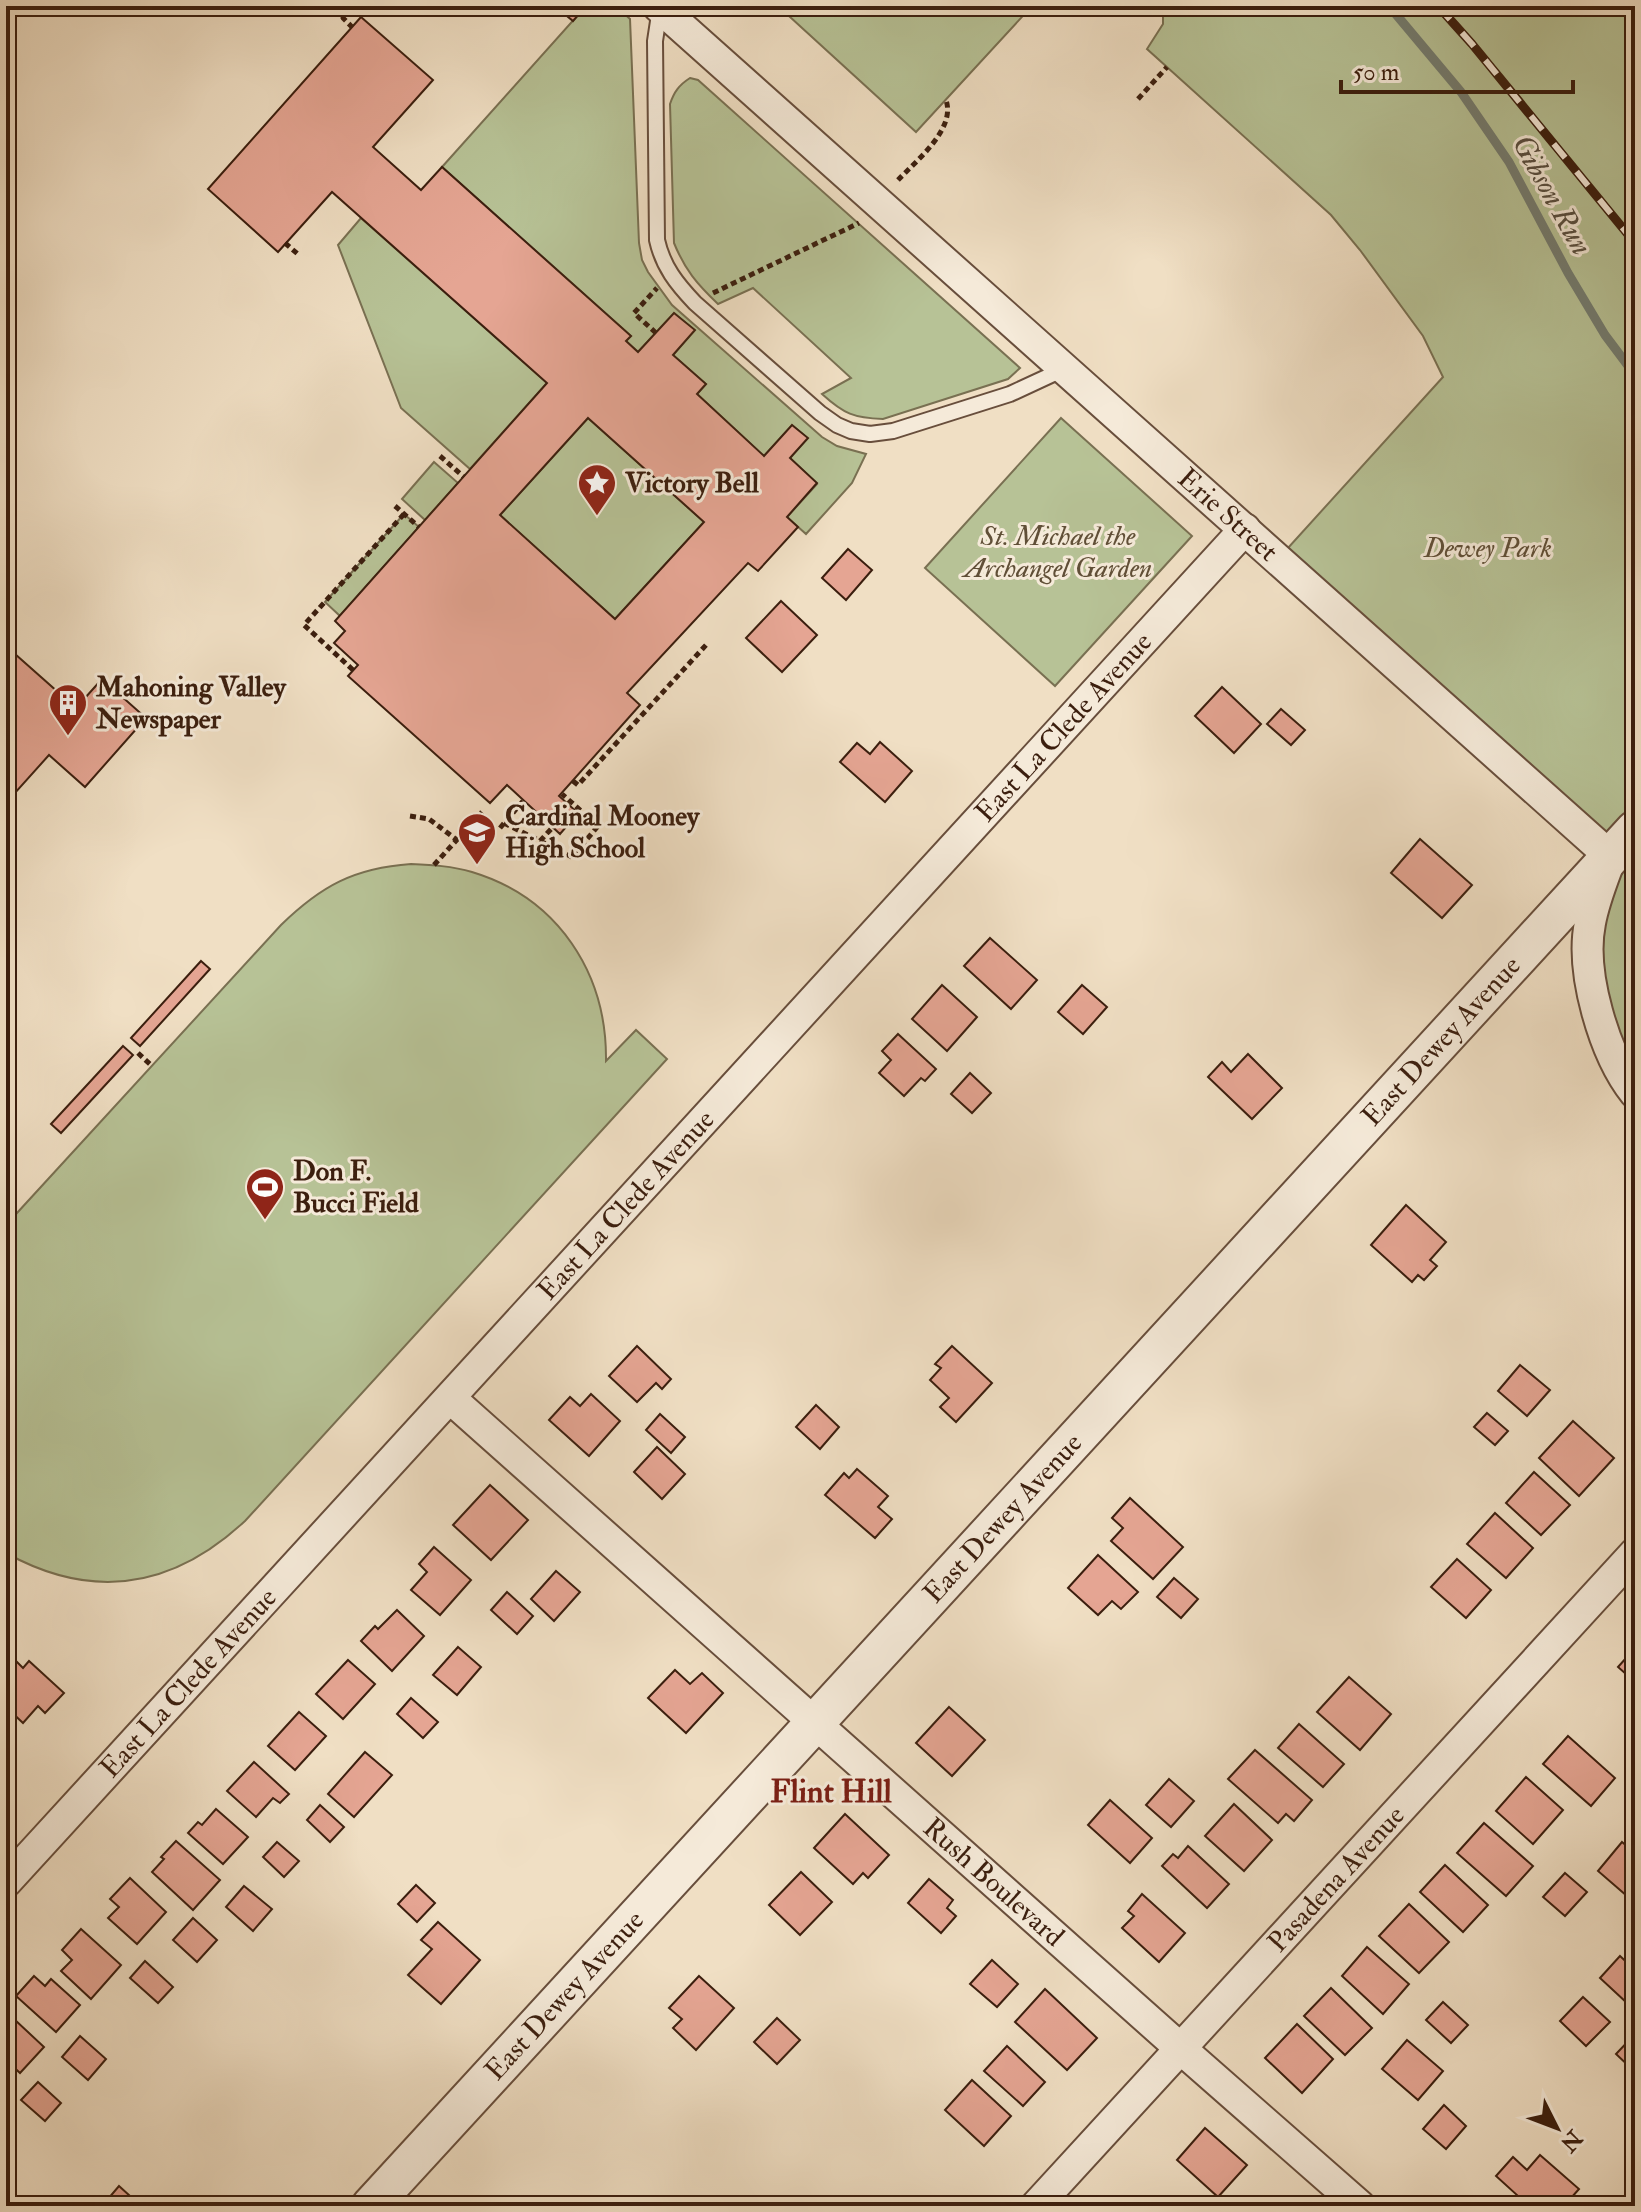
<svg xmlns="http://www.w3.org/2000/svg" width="1641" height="2212" font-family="'IM FELL Double Pica',serif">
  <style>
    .green { fill: #b7c296; stroke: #797052; stroke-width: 2 }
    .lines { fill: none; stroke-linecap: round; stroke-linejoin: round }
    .stream { stroke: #747d71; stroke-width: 9 }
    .building { fill: #e5a593; stroke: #3b1e0e; stroke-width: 2; fill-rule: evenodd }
    .service-casing { stroke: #684e3c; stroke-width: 18 }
    .minor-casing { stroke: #684e3c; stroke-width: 34 }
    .tertiary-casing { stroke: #684e3c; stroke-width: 42 }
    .path { stroke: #3b1e0e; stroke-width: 5; stroke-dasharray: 6 4; stroke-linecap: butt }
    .service { stroke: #f5ead9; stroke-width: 14 }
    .minor { stroke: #f5ead9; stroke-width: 30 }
    .tertiary { stroke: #f5ead9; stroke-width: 38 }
    .rail-casing { stroke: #3b1e0e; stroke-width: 9 }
    .rail { stroke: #f5ead9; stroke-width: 6; stroke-dasharray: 18; stroke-linecap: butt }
    .labels { text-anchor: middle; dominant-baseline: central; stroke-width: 6; stroke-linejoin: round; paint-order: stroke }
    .poi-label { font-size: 28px; font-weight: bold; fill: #3b1e0e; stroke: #f5ead9; text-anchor: start }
    .street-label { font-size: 28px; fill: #3b1e0e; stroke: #f5ead9 }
    .park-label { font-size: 28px; font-style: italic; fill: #604f37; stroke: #f5ead9 }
    .water-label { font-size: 30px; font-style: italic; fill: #584e40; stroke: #f5ead9 }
    .quarter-label { font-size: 32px; font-weight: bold; fill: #7a1f14; stroke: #f5ead9 }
  </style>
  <rect width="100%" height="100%" fill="#f0dfc4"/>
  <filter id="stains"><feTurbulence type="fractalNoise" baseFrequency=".0025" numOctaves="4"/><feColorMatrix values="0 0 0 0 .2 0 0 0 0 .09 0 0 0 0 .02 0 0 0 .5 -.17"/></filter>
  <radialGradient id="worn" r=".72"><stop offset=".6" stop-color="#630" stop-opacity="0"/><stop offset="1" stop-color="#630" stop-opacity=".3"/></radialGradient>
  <g class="green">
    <polygon points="586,6 616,6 630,19 639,243 642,260 648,272 672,305 822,437 837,446 866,454 852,483 806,534 787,517 817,484 790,458 807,438 792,425 764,456 697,394 706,384 673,355 694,330 674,313 638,352 626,341 631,336 442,167"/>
    <polygon points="778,6 1032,6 916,132"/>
    <polygon points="1163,6 1635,6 1635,1093 1590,983 1610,857 1278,559 1443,377 1423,336 1360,250 1331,215 1147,49 1163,24"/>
    <path d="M690,78l8,2 322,288 -12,11 -125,40c-29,-1 -39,-5 -61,-25l29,-16 -98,-90 -35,16c-21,-20 -33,-34 -44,-61l-4,-139c4,-12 9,-19 20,-26z"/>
    <polygon points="361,218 547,383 470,469 401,408 338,245"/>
    <polygon points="588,418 704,522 615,619 500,515"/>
    <polygon points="1061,418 1192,536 1055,686 925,568"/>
    <polygon points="434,462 458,483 425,520 402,499"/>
    <polygon points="404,514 419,527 340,616 325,602"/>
    <path d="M411,864c21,1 41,2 61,8 86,26 135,101 134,189l30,-31 31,29 -422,462c-72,67 -152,80 -239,32v-328l275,-300c40,-39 73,-57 130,-61z"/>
  </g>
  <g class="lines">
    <polyline class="stream" points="1389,6 1461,92 1509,162 1568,273 1605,335 1635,375"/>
  </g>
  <g class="building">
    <polygon points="555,6 586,6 573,21"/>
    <path d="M361,17l72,63 -60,67 48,43 21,-23 189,169 -5,5 12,11 36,-39 21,17 -22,25 33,29 -9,10 67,62 28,-31 16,13 -18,20 27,25 -30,34 11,10 -40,44 -10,-8 -121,130 13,12 -81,91 19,17 -18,21 -53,-49 -17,18 -142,-127 10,-11 -24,-22 11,-12 -10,-10 212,-238 -215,-191 -54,60 -70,-63zM588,418l116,104 -89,97 -115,-104z"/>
    <polygon points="848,549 872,570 846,600 822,578"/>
    <polygon points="781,601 817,635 782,672 746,638"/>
    <polygon points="6,646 76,708 102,679 146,718 85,787 49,755 6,803"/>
    <polygon points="1222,687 1261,724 1234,753 1195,716"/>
    <polygon points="1281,709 1305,730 1291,745 1267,724"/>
    <polygon points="880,742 912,771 885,802 840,762 857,743 870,754"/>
    <polygon points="1420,839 1472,885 1442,918 1391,873"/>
    <polygon points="990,938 1037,980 1011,1009 964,966"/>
    <polygon points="201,961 210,969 140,1046 131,1038"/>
    <polygon points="942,985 977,1017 947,1051 912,1019"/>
    <polygon points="1082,985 1107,1007 1083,1034 1058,1012"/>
    <polygon points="898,1034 936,1069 925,1081 921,1078 904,1096 879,1073 891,1060 882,1051"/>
    <polygon points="123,1046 133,1055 61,1133 51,1124"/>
    <polygon points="1248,1054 1282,1088 1252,1119 1208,1077 1222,1062 1231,1072"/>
    <polygon points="970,1073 991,1093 972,1113 951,1094"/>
    <polygon points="1406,1205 1446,1242 1430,1260 1437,1266 1424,1280 1418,1275 1412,1282 1371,1245"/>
    <polygon points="637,1346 671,1379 662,1389 656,1383 637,1402 609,1376"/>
    <polygon points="952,1346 992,1383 956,1422 940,1407 949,1398 930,1380 941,1368 935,1364"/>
    <polygon points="1520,1365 1550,1390 1527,1416 1498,1391"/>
    <polygon points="591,1394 620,1421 589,1456 549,1420 570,1397 580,1406"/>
    <polygon points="816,1405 839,1427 820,1449 796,1427"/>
    <polygon points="1487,1413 1508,1431 1495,1445 1474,1427"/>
    <polygon points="660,1414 685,1437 671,1453 646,1430"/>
    <polygon points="1573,1421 1614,1458 1579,1496 1539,1458"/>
    <polygon points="657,1447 685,1474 662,1499 634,1472"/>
    <polygon points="857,1469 888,1496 878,1507 892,1519 875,1538 825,1495 844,1473 849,1478"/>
    <polygon points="1534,1472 1570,1505 1541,1535 1506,1503"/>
    <polygon points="490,1485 528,1520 491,1560 453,1525"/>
    <polygon points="1130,1498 1183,1547 1153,1579 1111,1541 1123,1528 1112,1518"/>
    <polygon points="1495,1513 1533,1548 1506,1578 1467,1544"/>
    <polygon points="434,1547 471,1580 440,1615 411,1590 427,1572 419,1564"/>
    <polygon points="1098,1555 1138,1592 1121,1609 1112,1601 1098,1615 1068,1588"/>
    <polygon points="1457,1559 1491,1590 1466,1618 1431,1587"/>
    <polygon points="556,1571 580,1592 554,1621 531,1599"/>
    <polygon points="1174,1578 1198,1599 1181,1618 1157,1597"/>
    <polygon points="507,1592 533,1616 517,1634 491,1610"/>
    <polygon points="397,1610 424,1636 392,1671 361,1641 375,1626 378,1629"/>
    <polygon points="458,1647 481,1667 457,1695 433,1675"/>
    <polygon points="1635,1648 1635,1682 1618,1667"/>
    <polygon points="12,1657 23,1668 29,1661 64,1693 45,1713 38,1706 23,1723 6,1707 6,1685 11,1679 6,1674 6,1664"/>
    <polygon points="348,1660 375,1684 343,1719 316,1694"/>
    <polygon points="675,1670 690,1684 702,1673 723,1693 686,1733 648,1698"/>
    <polygon points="1349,1677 1391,1714 1360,1750 1317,1712"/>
    <polygon points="411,1698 438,1722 423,1738 397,1714"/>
    <polygon points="949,1707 985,1740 952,1776 916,1743"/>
    <polygon points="299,1712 326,1736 295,1770 268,1746"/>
    <polygon points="1299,1724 1344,1764 1323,1787 1278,1748"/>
    <polygon points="1568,1736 1615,1778 1591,1806 1543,1764"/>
    <polygon points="1255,1750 1312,1800 1294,1821 1286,1814 1278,1823 1228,1779"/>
    <polygon points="365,1752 392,1775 354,1817 328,1794"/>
    <polygon points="254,1762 289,1794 280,1803 273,1798 256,1817 227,1791"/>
    <polygon points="1526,1777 1563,1810 1533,1844 1496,1811"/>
    <polygon points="1169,1779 1194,1801 1171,1827 1146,1805"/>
    <polygon points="1110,1800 1152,1838 1130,1863 1088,1825"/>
    <polygon points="1234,1804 1272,1840 1244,1871 1205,1836"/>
    <polygon points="320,1805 344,1827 330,1842 307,1820"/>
    <polygon points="216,1809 248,1837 223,1864 188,1833 198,1822 202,1825"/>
    <polygon points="845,1814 889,1855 868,1878 863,1873 853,1884 814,1848"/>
    <polygon points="1484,1823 1533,1866 1506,1896 1457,1853"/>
    <polygon points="176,1841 220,1880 193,1910 152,1872 164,1859 161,1857"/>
    <polygon points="277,1842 299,1861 284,1877 263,1857"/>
    <polygon points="1622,1842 1635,1853 1635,1886 1627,1896 1598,1871"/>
    <polygon points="1188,1846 1229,1884 1207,1908 1162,1866 1173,1854 1178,1858"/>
    <polygon points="1445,1865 1488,1905 1463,1932 1420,1892"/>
    <polygon points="801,1872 832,1902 800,1935 769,1905"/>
    <polygon points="1565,1873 1587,1892 1565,1916 1543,1897"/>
    <polygon points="130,1878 166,1912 137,1944 108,1918 119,1907 110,1899"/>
    <polygon points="929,1879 953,1900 947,1908 956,1916 941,1933 908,1903"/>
    <polygon points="416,1885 435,1903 417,1922 398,1904"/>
    <polygon points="244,1886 272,1909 253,1931 226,1907"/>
    <polygon points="1142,1894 1185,1933 1159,1962 1122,1928 1134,1916 1128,1911"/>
    <polygon points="1409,1904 1449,1942 1419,1973 1379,1936"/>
    <polygon points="193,1918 217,1940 197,1962 173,1940"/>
    <polygon points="438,1922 480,1960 441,2004 408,1975 432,1949 421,1940"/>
    <polygon points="81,1929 121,1965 91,1999 61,1971 72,1960 62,1950"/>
    <polygon points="1367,1947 1409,1984 1383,2014 1342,1976"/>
    <polygon points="1620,1956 1635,1970 1635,1994 1627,2003 1600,1978"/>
    <polygon points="992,1960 1018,1984 997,2007 970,1984"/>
    <polygon points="145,1961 173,1987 158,2003 130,1978"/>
    <polygon points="34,1976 45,1986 51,1979 80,2005 56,2032 16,1996"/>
    <polygon points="699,1976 734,2008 696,2050 673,2028 682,2019 669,2008"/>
    <polygon points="1331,1988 1372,2028 1345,2055 1304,2016"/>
    <polygon points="1045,1989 1097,2038 1067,2070 1015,2022"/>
    <polygon points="1583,1997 1610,2022 1586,2046 1560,2021"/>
    <polygon points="1443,2002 1468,2025 1451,2043 1426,2020"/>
    <polygon points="777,2018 800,2040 777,2064 754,2042"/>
    <polygon points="14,2019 44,2047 20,2073 6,2060 6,2028"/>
    <polygon points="1297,2024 1333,2059 1302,2093 1265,2058"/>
    <polygon points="1635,2034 1635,2072 1616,2054"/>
    <polygon points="80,2036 106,2059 88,2080 62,2057"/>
    <polygon points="1407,2040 1443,2071 1418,2100 1382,2069"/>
    <polygon points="1007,2046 1045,2082 1023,2106 984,2071"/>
    <polygon points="972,2080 1011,2116 984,2146 945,2110"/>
    <polygon points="38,2082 61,2103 45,2121 21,2100"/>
    <polygon points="1444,2105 1466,2126 1446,2149 1423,2129"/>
    <polygon points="1205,2128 1247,2165 1218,2197 1177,2160"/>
    <polygon points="1540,2155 1579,2189 1564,2206 1556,2206 1551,2201 1547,2206 1529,2206 1496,2176 1513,2157 1527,2170"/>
    <polygon points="119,2186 141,2206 102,2206"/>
  </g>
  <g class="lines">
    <g class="service-casing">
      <path id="service" d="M660,8l-5,33 2,199c6,27 20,44 38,63l125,110 17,12 14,6 19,3 23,-3 117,-37 54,-25"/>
    </g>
    <g class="minor-casing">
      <g id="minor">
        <path id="s1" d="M658,6l953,851c-8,22 -17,43 -21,66 -10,49 14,131 45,170"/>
        <path id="s2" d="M450,1398l730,650 180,158"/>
        <path id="s3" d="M6,1882l1239,-1353"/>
        <path id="s4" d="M1036,2206l599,-653"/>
      </g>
    </g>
    <g class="tertiary-casing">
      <g id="tertiary">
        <path id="s5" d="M371,2206l1264,-1376"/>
      </g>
    </g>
    <g class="path">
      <polyline points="351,9 343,18 352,27"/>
      <polyline points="1138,99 1167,67"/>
      <path d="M898,180c19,-20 58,-51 48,-80"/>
      <polyline points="285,243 300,256"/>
      <polyline points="713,293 859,223"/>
      <polyline points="656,333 634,313 657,288"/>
      <polyline points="440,456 464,477"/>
      <polyline points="395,506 419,527"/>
      <polyline points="353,670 304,625 404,514"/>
      <polyline points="573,781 578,785 706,645"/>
      <polyline points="410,816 429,819 457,840"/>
      <polyline points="504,823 572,857 598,826 562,794"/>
      <polyline points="500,828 523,801"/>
      <polyline points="540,841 553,827"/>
      <polyline points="434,865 482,812"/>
      <polyline points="138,1053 152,1066"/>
    </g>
    <use href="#service" class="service"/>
    <use href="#minor" class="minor"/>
    <use href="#tertiary" class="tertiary"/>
    <g class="rail-casing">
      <polyline id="rail" points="1438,6 1472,44 1635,243"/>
    </g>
    <use href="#rail" class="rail"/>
  </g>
  <defs>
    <g id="sight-pin" transform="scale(2)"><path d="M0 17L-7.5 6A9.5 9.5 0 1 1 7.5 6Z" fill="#8f2418" stroke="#f5ead9"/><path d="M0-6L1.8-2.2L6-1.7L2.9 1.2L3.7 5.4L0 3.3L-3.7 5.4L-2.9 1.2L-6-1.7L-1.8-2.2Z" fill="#fff"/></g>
    <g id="building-pin" transform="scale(2)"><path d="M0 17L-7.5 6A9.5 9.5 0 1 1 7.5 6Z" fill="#8f2418" stroke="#f5ead9"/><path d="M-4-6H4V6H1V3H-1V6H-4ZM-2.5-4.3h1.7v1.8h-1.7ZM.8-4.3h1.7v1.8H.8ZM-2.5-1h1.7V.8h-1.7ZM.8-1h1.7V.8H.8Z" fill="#fff"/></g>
    <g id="school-pin" transform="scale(2)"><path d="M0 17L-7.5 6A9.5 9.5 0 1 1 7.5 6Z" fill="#8f2418" stroke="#f5ead9"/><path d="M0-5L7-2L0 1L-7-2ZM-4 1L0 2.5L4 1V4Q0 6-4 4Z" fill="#fff"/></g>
    <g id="stadium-pin" transform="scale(2)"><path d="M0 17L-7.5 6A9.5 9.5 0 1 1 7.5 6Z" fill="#8f2418" stroke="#f5ead9"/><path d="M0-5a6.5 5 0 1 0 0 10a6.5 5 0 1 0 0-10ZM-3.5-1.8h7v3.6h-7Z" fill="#fff"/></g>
  </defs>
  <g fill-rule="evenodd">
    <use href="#sight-pin" x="597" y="483"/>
    <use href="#building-pin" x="68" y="703"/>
    <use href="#school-pin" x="477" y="832"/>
    <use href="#stadium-pin" x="265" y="1187"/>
  </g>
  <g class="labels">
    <g class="poi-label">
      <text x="625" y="483">Victory Bell</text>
      <text x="96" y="687">Mahoning Valley<tspan x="96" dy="32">Newspaper</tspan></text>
      <text x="505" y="816">Cardinal Mooney<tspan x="505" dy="32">High School</tspan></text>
      <text x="293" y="1171">Don F.<tspan x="293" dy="32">Bucci Field</tspan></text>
    </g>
    <g class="street-label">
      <text stroke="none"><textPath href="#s1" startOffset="764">Erie Street</textPath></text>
      <text stroke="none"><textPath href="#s3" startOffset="1566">East La Clede Avenue</textPath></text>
      <text stroke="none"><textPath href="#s5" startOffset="1582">East Dewey Avenue</textPath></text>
      <text stroke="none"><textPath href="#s3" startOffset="918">East La Clede Avenue</textPath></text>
      <text stroke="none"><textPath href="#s5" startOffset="934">East Dewey Avenue</textPath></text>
      <text stroke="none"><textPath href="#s3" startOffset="270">East La Clede Avenue</textPath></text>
      <text stroke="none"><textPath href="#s4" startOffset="444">Pasadena Avenue</textPath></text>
      <text stroke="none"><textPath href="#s2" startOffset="728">Rush Boulevard</textPath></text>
      <text stroke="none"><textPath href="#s5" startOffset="286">East Dewey Avenue</textPath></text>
    </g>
    <g class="park-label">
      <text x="1058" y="536">St. Michael the<tspan x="1058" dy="32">Archangel Garden</tspan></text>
      <text x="1488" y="548">Dewey Park</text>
    </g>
    <g class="water-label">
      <text transform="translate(1552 195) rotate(61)">Gibson Run</text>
    </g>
    <g class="quarter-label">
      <text x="831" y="1792">Flint Hill</text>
    </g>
  </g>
  <rect width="1641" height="2212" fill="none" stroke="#f0dfc4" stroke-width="32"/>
  <rect x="8" y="8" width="1625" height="2196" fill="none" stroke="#3b1e0e" stroke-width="4"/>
  <rect x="16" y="16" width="1609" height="2180" fill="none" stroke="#3b1e0e" stroke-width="2"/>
  <g transform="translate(1557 2128) rotate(132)" stroke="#f5ead9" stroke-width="6" paint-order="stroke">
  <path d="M0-6L14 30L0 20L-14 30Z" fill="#3b1e0e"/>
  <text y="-12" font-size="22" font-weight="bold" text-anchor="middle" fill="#3b1e0e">N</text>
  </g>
  <path d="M1341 80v12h232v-12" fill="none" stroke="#3b1e0e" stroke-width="4"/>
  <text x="1353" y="80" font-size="24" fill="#3b1e0e" stroke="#f5ead9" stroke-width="6" paint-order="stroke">50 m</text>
  <rect width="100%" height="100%" filter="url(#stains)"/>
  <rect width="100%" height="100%" fill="url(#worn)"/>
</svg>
